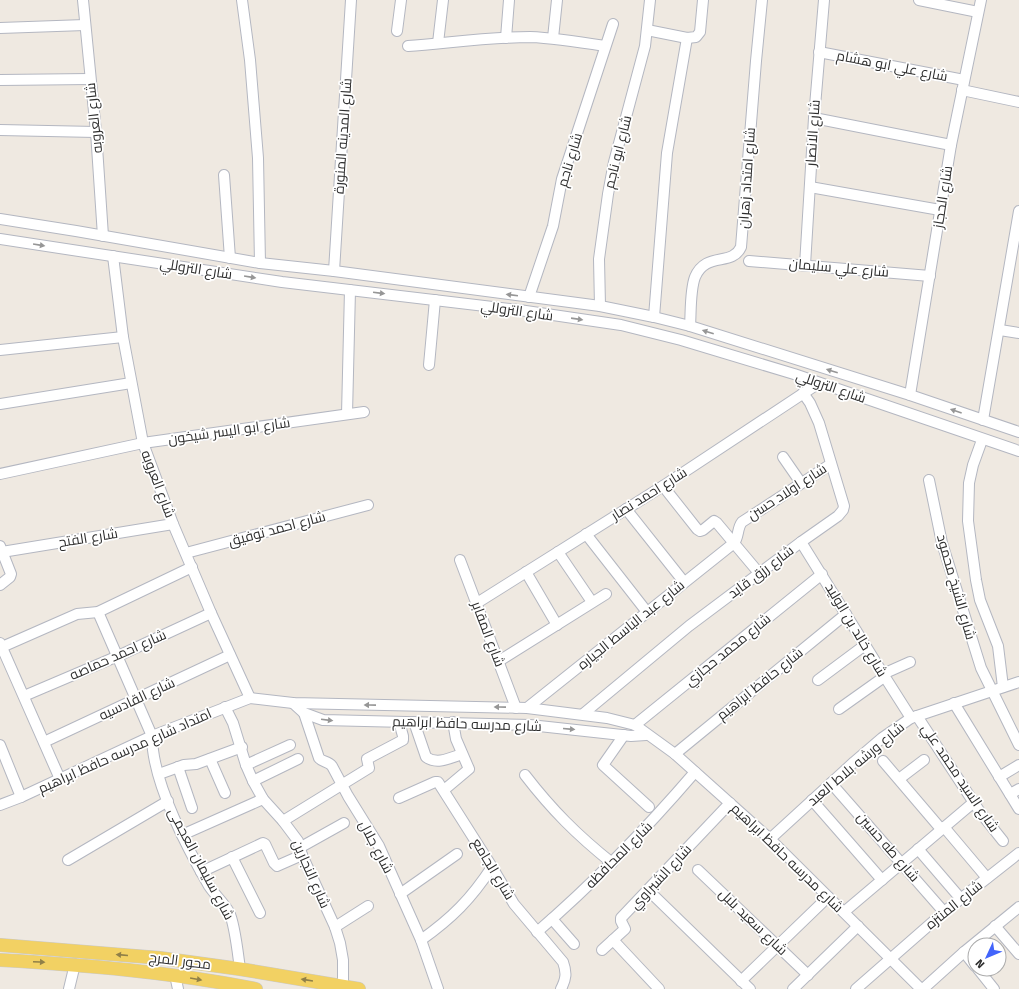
<svg xmlns="http://www.w3.org/2000/svg" width="1019" height="989" font-family="'Fira Sans',Cairo,sans-serif">
  <style>
    .lines { fill: none; stroke-linecap: round; stroke-linejoin: round }
    .minor-casing { stroke: #b4b7c1; stroke-width: 12 }
    .major-casing { stroke: #c9c9c9; stroke-width: 14 }
    .minor { stroke: #fff; stroke-width: 10 }
    .major { stroke: #f2d163; stroke-width: 13 }
    .oneway { fill: #969696 }
    .oneway2 { fill: #908048 }
    .labels { text-anchor: middle; dominant-baseline: central; stroke-width: 3.5; stroke-linejoin: round; paint-order: stroke }
    .street-label { font-size: 14px; fill: #2e2e2e; stroke: #fff }
  </style>
  <rect width="100%" height="100%" fill="#efe9e1"/>
  <g class="lines">
    <g class="minor-casing">
      <g id="minor">
        <polyline points="83,0 96,132 103,236"/>
        <polyline points="242,0 250,60 258,158 260,263"/>
        <polyline points="919,0 978,12"/>
        <polyline points="0,28 85,25"/>
        <polyline points="647,30 687,38 696,37 700,32 703,0"/>
        <polyline points="397,31 401,0"/>
        <polyline points="506,38 509,0"/>
        <polyline points="553,38 557,0"/>
        <polyline points="438,43 443,0"/>
        <path d="M408,46c40,-3 81,-9 122,-9 25,1 50,5 75,9"/>
        <polyline points="819,52 964,80"/>
        <polyline points="0,80 90,79"/>
        <polyline points="962,90 1019,102"/>
        <polyline points="814,118 951,145"/>
        <polyline points="0,130 96,132"/>
        <polyline points="224,175 230,258"/>
        <polyline points="810,187 940,210"/>
        <polyline points="0,219 76,231 260,263 334,271 600,306 654,317 690,326 910,395 1019,432"/>
        <polyline points="0,239 282,282 519,310 621,325 681,340 794,374 1019,451"/>
        <polyline points="113,256 123,337 143,443 173,524 211,613 250,698"/>
        <polyline points="749,261 930,276"/>
        <polyline points="805,265 814,118 824,0"/>
        <polyline points="334,271 351,0"/>
        <polyline points="529,297 553,226 562,179 613,24"/>
        <polyline points="600,306 599,259 608,194 614,162 645,46 650,0"/>
        <polyline points="654,317 667,153 687,38"/>
        <path d="M690,326c1,-14 0,-36 5,-49 11,-26 37,-10 46,-30l15,-186 6,-61"/>
        <polyline points="1000,330 1019,333"/>
        <polyline points="0,350 123,337"/>
        <polyline points="429,365 435,300"/>
        <polyline points="910,395 951,145 981,0"/>
        <polyline points="0,404 131,383"/>
        <polyline points="347,414 350,290"/>
        <polyline points="983,420 1019,211"/>
        <polyline points="982,440 973,465 969,483 968,521 976,580 980,600 998,646 1003,687"/>
        <polyline points="783,457 801,483"/>
        <polyline points="0,474 143,443 364,412"/>
        <polyline points="929,480 942,543 981,668 1019,745"/>
        <polyline points="663,486 697,529 700,531 703,530 714,521 717,523 759,573"/>
        <polyline points="626,509 684,582"/>
        <polyline points="586,534 647,612"/>
        <polyline points="801,542 883,674 911,718"/>
        <polyline points="0,546 11,574 10,577 0,585"/>
        <polyline points="2,552 173,524"/>
        <polyline points="558,552 592,602"/>
        <polyline points="186,553 368,505"/>
        <polyline points="460,560 516,708"/>
        <polyline points="526,572 557,625"/>
        <polyline points="477,603 663,486 819,383"/>
        <path d="M98,612l54,124c0,45 34,110 57,150 6,9 15,17 20,26 6,12 9,43 11,57"/>
        <polyline points="0,643 60,779"/>
        <polyline points="2,647 77,614 98,612 192,567"/>
        <polyline points="499,661 606,594"/>
        <polyline points="883,674 910,662"/>
        <polyline points="818,680 865,645"/>
        <polyline points="24,696 118,656 211,613"/>
        <polyline points="293,703 304,713 323,720 530,725 631,736 646,735"/>
        <polyline points="954,703 1019,809"/>
        <polyline points="225,707 233,723 246,765 253,781 263,799 283,821 298,841 302,855 335,927 340,943 343,960 343,986"/>
        <path d="M527,708l207,-165c5,-6 3,-15 8,-21l89,-58"/>
        <polyline points="839,709 884,677"/>
        <path d="M304,713l15,45c3,4 9,3 13,8l16,30 31,50 42,94 17,49"/>
        <polyline points="583,714 689,626 801,542 838,516 843,510 844,506 819,423 810,403 803,393"/>
        <polyline points="917,716 980,812 1003,841"/>
        <path d="M414,722l12,35c11,8 24,1 36,-3"/>
        <polyline points="635,725 822,574"/>
        <polyline points="624,735 603,765 649,807"/>
        <polyline points="44,742 230,655"/>
        <polyline points="0,745 21,797"/>
        <polyline points="675,754 846,614"/>
        <polyline points="210,759 225,793"/>
        <polyline points="883,761 941,829"/>
        <polyline points="246,765 290,745"/>
        <polyline points="178,767 192,808"/>
        <polyline points="159,774 184,765 196,764 242,747"/>
        <path d="M525,775c27,35 52,60 87,88"/>
        <polyline points="999,777 1019,765"/>
        <polyline points="899,779 924,760"/>
        <polyline points="253,781 298,759"/>
        <polyline points="831,783 944,912"/>
        <polyline points="444,790 469,769 456,739 453,722"/>
        <polyline points="1010,794 1019,789"/>
        <path d="M399,798l36,-16h3l54,85 22,37 49,58c4,11 3,17 -2,27"/>
        <polyline points="812,800 882,880"/>
        <polyline points="0,805 21,797 152,736 250,698 293,703 527,708 607,718 635,725 675,754 770,839 921,989"/>
        <polyline points="283,821 369,768 367,759 403,740 403,736 399,722"/>
        <polyline points="944,827 987,878"/>
        <polyline points="182,835 263,799"/>
        <polyline points="770,839 854,762 882,738 911,718 1019,682"/>
        <polyline points="301,847 344,823"/>
        <polyline points="918,849 961,899"/>
        <polyline points="232,857 260,913"/>
        <polyline points="68,860 168,801"/>
        <polyline points="698,870 808,975"/>
        <polyline points="201,872 263,843 265,844 274,863 277,866 302,855"/>
        <polyline points="648,890 750,989"/>
        <polyline points="400,894 457,854"/>
        <polyline points="844,912 974,802"/>
        <polyline points="552,919 574,944"/>
        <polyline points="995,926 1019,954"/>
        <polyline points="335,927 368,906"/>
        <path d="M537,932c57,-49 109,-103 158,-160"/>
        <path d="M421,940c31,-22 50,-41 71,-73"/>
        <polyline points="613,940 659,989"/>
        <polyline points="602,950 625,929 621,921 621,918 730,803"/>
        <polyline points="964,952 975,966"/>
        <polyline points="978,969 994,989"/>
        <polyline points="175,975 178,989"/>
        <polyline points="741,981 828,897"/>
        <polyline points="69,989 75,964"/>
        <polyline points="793,989 858,926"/>
        <polyline points="856,989 944,912 1019,853"/>
        <polyline points="923,989 964,952 1019,907"/>
      </g>
    </g>
    <g class="major-casing">
      <g id="major">
        <polyline points="0,945 160,958 240,969 359,989"/>
        <path d="M0,960c86,5 171,12 256,29"/>
      </g>
    </g>
    <use href="#minor" class="minor"/>
    <use href="#major" class="major"/>
  </g>
  <defs><path id="oneway-solid" d="M-6-.8H1V-3.2L6.5 0L1 3.2V.8H-6Z"/></defs>
  <g class="oneway">
    <use href="#oneway-solid" transform="translate(39 245) rotate(9)"/>
    <use href="#oneway-solid" transform="translate(250 277) rotate(9)"/>
    <use href="#oneway-solid" transform="translate(379 293) rotate(7)"/>
    <use href="#oneway-solid" transform="translate(512 295) rotate(-173)"/>
    <use href="#oneway-solid" transform="translate(577 319) rotate(8)"/>
    <use href="#oneway-solid" transform="translate(708 332) rotate(-163)"/>
    <use href="#oneway-solid" transform="translate(832 371) rotate(-163)"/>
    <use href="#oneway-solid" transform="translate(956 411) rotate(-161)"/>
    <use href="#oneway-solid" transform="translate(370 705) rotate(-179)"/>
    <use href="#oneway-solid" transform="translate(500 707) rotate(-179)"/>
    <use href="#oneway-solid" transform="translate(327 720) rotate(7)"/>
    <use href="#oneway-solid" transform="translate(569 729) rotate(5)"/>
  </g>
  <g class="oneway2">
    <use href="#oneway-solid" transform="translate(122 955) rotate(-175)"/>
    <use href="#oneway-solid" transform="translate(39 962) rotate(3)"/>
    <use href="#oneway-solid" transform="translate(196 979) rotate(10)"/>
    <use href="#oneway-solid" transform="translate(307 980) rotate(-171)"/>
  </g>
  <g class="labels">
    <g class="street-label">
      <text transform="translate(892 66) rotate(11)">شارع علي ابو هشام</text>
      <text transform="translate(94 118) rotate(-96)">شارع العروبه</text>
      <text transform="translate(813 133) rotate(-86)">شارع الانصار</text>
      <text transform="translate(343 136) rotate(-86)">شارع المدينه المنورة</text>
      <text transform="translate(618 152) rotate(-76)">شارع ابو ناجم</text>
      <text transform="translate(570 160) rotate(-73)">شارع ناجم</text>
      <text transform="translate(747 178) rotate(-86)">شارع امتداد زهران</text>
      <text transform="translate(943 197) rotate(-81)">شارع الحجاز</text>
      <text transform="translate(839 268) rotate(5)">شارع علي سليمان</text>
      <text transform="translate(196 269) rotate(9)">شارع التروللي</text>
      <text transform="translate(517 311) rotate(8)">شارع التروللي</text>
      <text transform="translate(831 387) rotate(19)">شارع التروللي</text>
      <text transform="translate(229 431) rotate(-8)">شارع ابو اليسر شيخون</text>
      <text transform="translate(158 484) rotate(69)">شارع العروبه</text>
      <text transform="translate(787 492) rotate(-33)">شارع اولاد حسن</text>
      <text transform="translate(649 494) rotate(-32)">شارع احمد نصار</text>
      <text transform="translate(277 529) rotate(-15)">شارع احمد توفيق</text>
      <text transform="translate(88 538) rotate(-9)">شارع الفتح</text>
      <text transform="translate(761 572) rotate(-37)">شارع رزق قايد</text>
      <text transform="translate(956 587) rotate(74)">شارع الشيخ محمود</text>
      <text transform="translate(631 625) rotate(-39)">شارع عبد الباسط الجياره</text>
      <text transform="translate(856 630) rotate(59)">شارع خالد بن الوليد</text>
      <text transform="translate(488 634) rotate(69)">شارع المقابر</text>
      <text transform="translate(728 650) rotate(-39)">شارع محمد حجازي</text>
      <text transform="translate(118 655) rotate(-24)">شارع احمد حماصه</text>
      <text transform="translate(760 684) rotate(-39)">شارع حافظ ابراهيم</text>
      <text transform="translate(137 699) rotate(-25)">شارع القادسيه</text>
      <text transform="translate(467 724) rotate(2)">شارع مدرسه حافظ ابراهيم</text>
      <text transform="translate(125 751) rotate(-24)">امتداد شارع مدرسه حافظ ابراهيم</text>
      <text transform="translate(856 764) rotate(-40)">شارع ورشه بلاط العبد</text>
      <text transform="translate(960 778) rotate(56)">شارع السيد محمد علي</text>
      <text transform="translate(376 847) rotate(62)">شارع جلال</text>
      <text transform="translate(888 847) rotate(49)">شارع طه حسين</text>
      <text transform="translate(619 855) rotate(-45)">شارع المحافظه</text>
      <text transform="translate(787 858) rotate(44)">شارع مدرسه حافظ ابراهيم</text>
      <text transform="translate(201 864) rotate(62)">شارع سليمان العجمى</text>
      <text transform="translate(493 869) rotate(59)">شارع الجامع</text>
      <text transform="translate(311 874) rotate(66)">شارع النجارين</text>
      <text transform="translate(661 877) rotate(-47)">شارع الشبراوي</text>
      <text transform="translate(954 905) rotate(-39)">شارع المنتزه</text>
      <text transform="translate(753 922) rotate(44)">شارع سعيد بلبل</text>
      <text transform="translate(180 961) rotate(7)">محور المرج</text>
    </g>
  </g>
  <g transform="translate(987 957) rotate(226)"><circle r="19" fill="#ffffff" stroke="#ababab"/>
  <path d="M0-3L7 15L0 10L-7 15Z" fill="#4264fb"/>
  <text y="-6" font-size="11" font-weight="bold" text-anchor="middle" fill="#2e2e2e">N</text>
  </g>
</svg>
